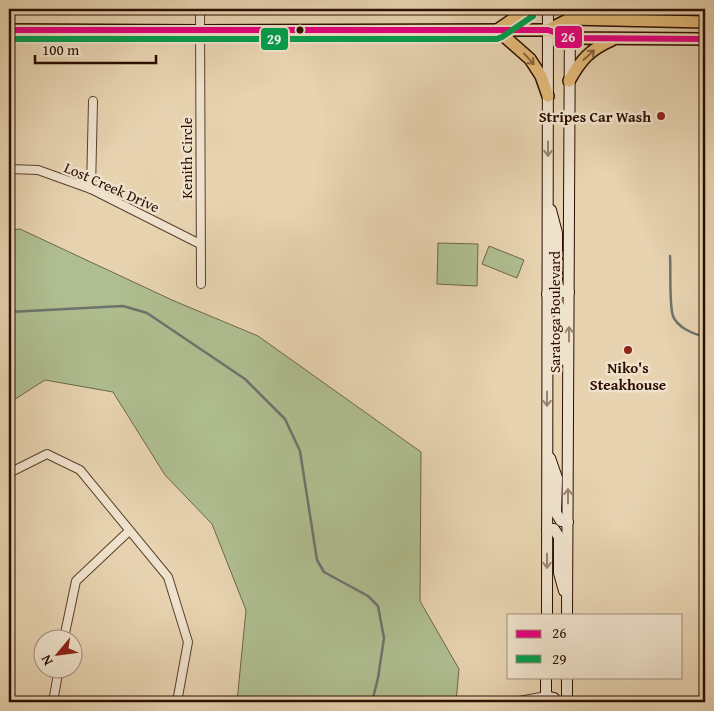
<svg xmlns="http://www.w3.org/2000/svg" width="714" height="711" font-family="'Gentium Book Plus',serif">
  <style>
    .green { fill: #afbe90; stroke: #6e6648 }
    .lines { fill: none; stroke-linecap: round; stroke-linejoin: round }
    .stream { stroke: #6e736d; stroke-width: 2.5 }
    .street-casing { stroke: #5b3f2d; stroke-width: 10 }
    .secondary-casing { stroke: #2c0e01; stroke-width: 12 }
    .primary-casing { stroke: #2c0e01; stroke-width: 14 }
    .street { stroke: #efe2cc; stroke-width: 8 }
    .secondary { stroke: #efe2cc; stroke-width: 10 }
    .primary { stroke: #e4ba78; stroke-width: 11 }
    .bus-1-casing { stroke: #efe2cc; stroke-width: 10 }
    .bus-2-casing { stroke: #efe2cc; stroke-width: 10 }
    .bus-1 { stroke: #e5007d; stroke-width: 6 }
    .bus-2 { stroke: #029e4d; stroke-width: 6 }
    .oneway { stroke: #88643c }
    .oneway2 { stroke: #978371 }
    .bus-dot { fill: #2c0e01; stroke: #efe2cc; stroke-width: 2 }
    .poi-dot { fill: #8f2418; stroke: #efe2cc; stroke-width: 2 }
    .labels { text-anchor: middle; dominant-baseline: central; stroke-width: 5; stroke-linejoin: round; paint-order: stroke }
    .poi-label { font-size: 15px; font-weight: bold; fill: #2c0e01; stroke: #efe2cc; text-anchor: end }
    .street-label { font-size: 15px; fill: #2c0e01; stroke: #efe2cc }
    .line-badge { stroke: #efe2cc; stroke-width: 2 }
    .badge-label { font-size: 14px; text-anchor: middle; font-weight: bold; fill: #fff }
  </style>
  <rect width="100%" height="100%" fill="#e7d3b0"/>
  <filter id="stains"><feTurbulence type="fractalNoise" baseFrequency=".004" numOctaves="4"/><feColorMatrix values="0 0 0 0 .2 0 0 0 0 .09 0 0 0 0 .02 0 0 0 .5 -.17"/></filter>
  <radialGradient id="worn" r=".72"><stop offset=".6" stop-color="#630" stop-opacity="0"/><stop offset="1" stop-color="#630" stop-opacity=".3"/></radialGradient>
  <g class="green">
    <polygon points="20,229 172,300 258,336 421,452 420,601 459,669 456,702 237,702 246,610 212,524 165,475 113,392 45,380 9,403 9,230"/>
    <polygon points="438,243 478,244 477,286 437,284"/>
    <polygon points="489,246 524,260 517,278 482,264"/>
  </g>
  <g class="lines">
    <g class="stream">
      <path d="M670,256c1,14 -1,49 3,60 4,11 21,19 32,20"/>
      <polyline points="9,312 123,306 147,313 245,379 285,419 300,451 317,560 324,572 368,596 378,606 384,638 378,678 372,702"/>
    </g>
    <g class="street-casing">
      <g id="street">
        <polyline points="200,9 201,284"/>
        <polyline points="9,169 38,170 91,189 200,244"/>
        <polyline points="91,189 93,101"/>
        <polyline points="9,473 47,454 80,470 168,577 188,642 177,702"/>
        <polyline points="64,638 76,581 129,531"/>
        <polyline points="53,702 59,668"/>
        <polyline points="514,702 546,696"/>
      </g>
    </g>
    <g class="secondary-casing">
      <g id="secondary">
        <polyline points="551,210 557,233 557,285 562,292 569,292"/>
        <polyline points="547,294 557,303 560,308 559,343 566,361"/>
        <polyline points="550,458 557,478 556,513 561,521 568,522"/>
        <polyline points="547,529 554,529 559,537 559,573 564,591"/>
        <polyline points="547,615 548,9"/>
        <polyline points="567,615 570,9"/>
        <polyline points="546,696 554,698 557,702"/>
        <polyline points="546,702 546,677"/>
        <polyline points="567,702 567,677"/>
      </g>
    </g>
    <g class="primary-casing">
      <g id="primary">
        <polyline points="594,9 612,18"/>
        <polyline points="9,30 199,31 548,30 570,38 705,39"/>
        <polyline points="497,30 530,59 541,76 548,96"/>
        <polyline points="497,30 528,9"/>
        <polyline points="548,30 569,19 705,22"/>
        <path d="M569,81c12,-21 20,-31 43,-41"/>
      </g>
    </g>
    <use href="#street" class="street"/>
    <use href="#secondary" class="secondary"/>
    <use href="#primary" class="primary"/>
    <g class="bus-1-casing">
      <polyline id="bus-1" points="9,30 548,30 570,38 705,39"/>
    </g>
    <g class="bus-2-casing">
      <polyline id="bus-2" points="9,39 497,39 502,37 533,16"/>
    </g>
    <use href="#bus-1" class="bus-1"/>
    <use href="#bus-2" class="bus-2"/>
  </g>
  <defs><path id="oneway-shaft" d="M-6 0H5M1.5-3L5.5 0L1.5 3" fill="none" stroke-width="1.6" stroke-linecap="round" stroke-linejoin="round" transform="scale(1.25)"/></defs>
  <g class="oneway">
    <use href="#oneway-shaft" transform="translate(589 55) rotate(-42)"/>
    <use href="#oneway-shaft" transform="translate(529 59) rotate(48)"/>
  </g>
  <g class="oneway2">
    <use href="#oneway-shaft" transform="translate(548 149) rotate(90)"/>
    <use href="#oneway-shaft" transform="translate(569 334) rotate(-90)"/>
    <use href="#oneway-shaft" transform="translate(547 399) rotate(90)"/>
    <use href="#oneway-shaft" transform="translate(568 496) rotate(-90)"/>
    <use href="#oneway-shaft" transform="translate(547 561) rotate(90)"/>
  </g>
  <circle class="bus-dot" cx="300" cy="30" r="4.5"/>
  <g class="poi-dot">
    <circle cx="661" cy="116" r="5"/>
    <circle cx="628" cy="350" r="5"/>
  </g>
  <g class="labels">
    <g class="poi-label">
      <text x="651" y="116">Stripes Car Wash</text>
      <text x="628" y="367" text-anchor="middle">Niko's<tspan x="628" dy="17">Steakhouse</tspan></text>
    </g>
    <g class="street-label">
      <text transform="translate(186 158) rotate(-90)">Kenith Circle</text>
      <text transform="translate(112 187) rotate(24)">Lost Creek Drive</text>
      <text transform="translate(554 312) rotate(-90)">Saratoga Boulevard</text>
    </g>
  </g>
  <g class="line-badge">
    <rect x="554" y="25" width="29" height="24" rx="5" fill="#e5007d"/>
    <rect x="260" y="27" width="29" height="24" rx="5" fill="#029e4d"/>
  </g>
  <g class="badge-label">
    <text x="568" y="42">26</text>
    <text x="274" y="44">29</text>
  </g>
  <rect width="714" height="711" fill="none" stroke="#e7d3b0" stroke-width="30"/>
  <rect x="10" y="10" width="694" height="691" fill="none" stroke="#2c0e01" stroke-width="2.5"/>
  <rect x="15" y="15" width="684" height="681" fill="none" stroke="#2c0e01"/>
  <rect x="507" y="614" width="175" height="65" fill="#efe2cc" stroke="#a18d7b"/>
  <rect x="516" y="630" width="25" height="8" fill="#e5007d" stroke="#a18d7b"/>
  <text x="552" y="638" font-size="15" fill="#2c0e01">26</text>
  <rect x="516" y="655" width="25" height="8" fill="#029e4d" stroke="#a18d7b"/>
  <text x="552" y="664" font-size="15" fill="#2c0e01">29</text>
  <g transform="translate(58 654) rotate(241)"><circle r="24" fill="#efe2cc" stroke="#a18d7b"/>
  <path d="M0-4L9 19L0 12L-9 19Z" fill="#8f2418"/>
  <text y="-8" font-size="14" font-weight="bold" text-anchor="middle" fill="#2c0e01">N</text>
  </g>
  <path d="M35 55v8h121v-8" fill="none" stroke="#2c0e01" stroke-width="2.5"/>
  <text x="42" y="55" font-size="15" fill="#2c0e01" stroke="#efe2cc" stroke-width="4" paint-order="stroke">100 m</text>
  <rect width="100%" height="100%" filter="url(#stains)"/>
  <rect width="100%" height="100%" fill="url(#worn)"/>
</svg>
